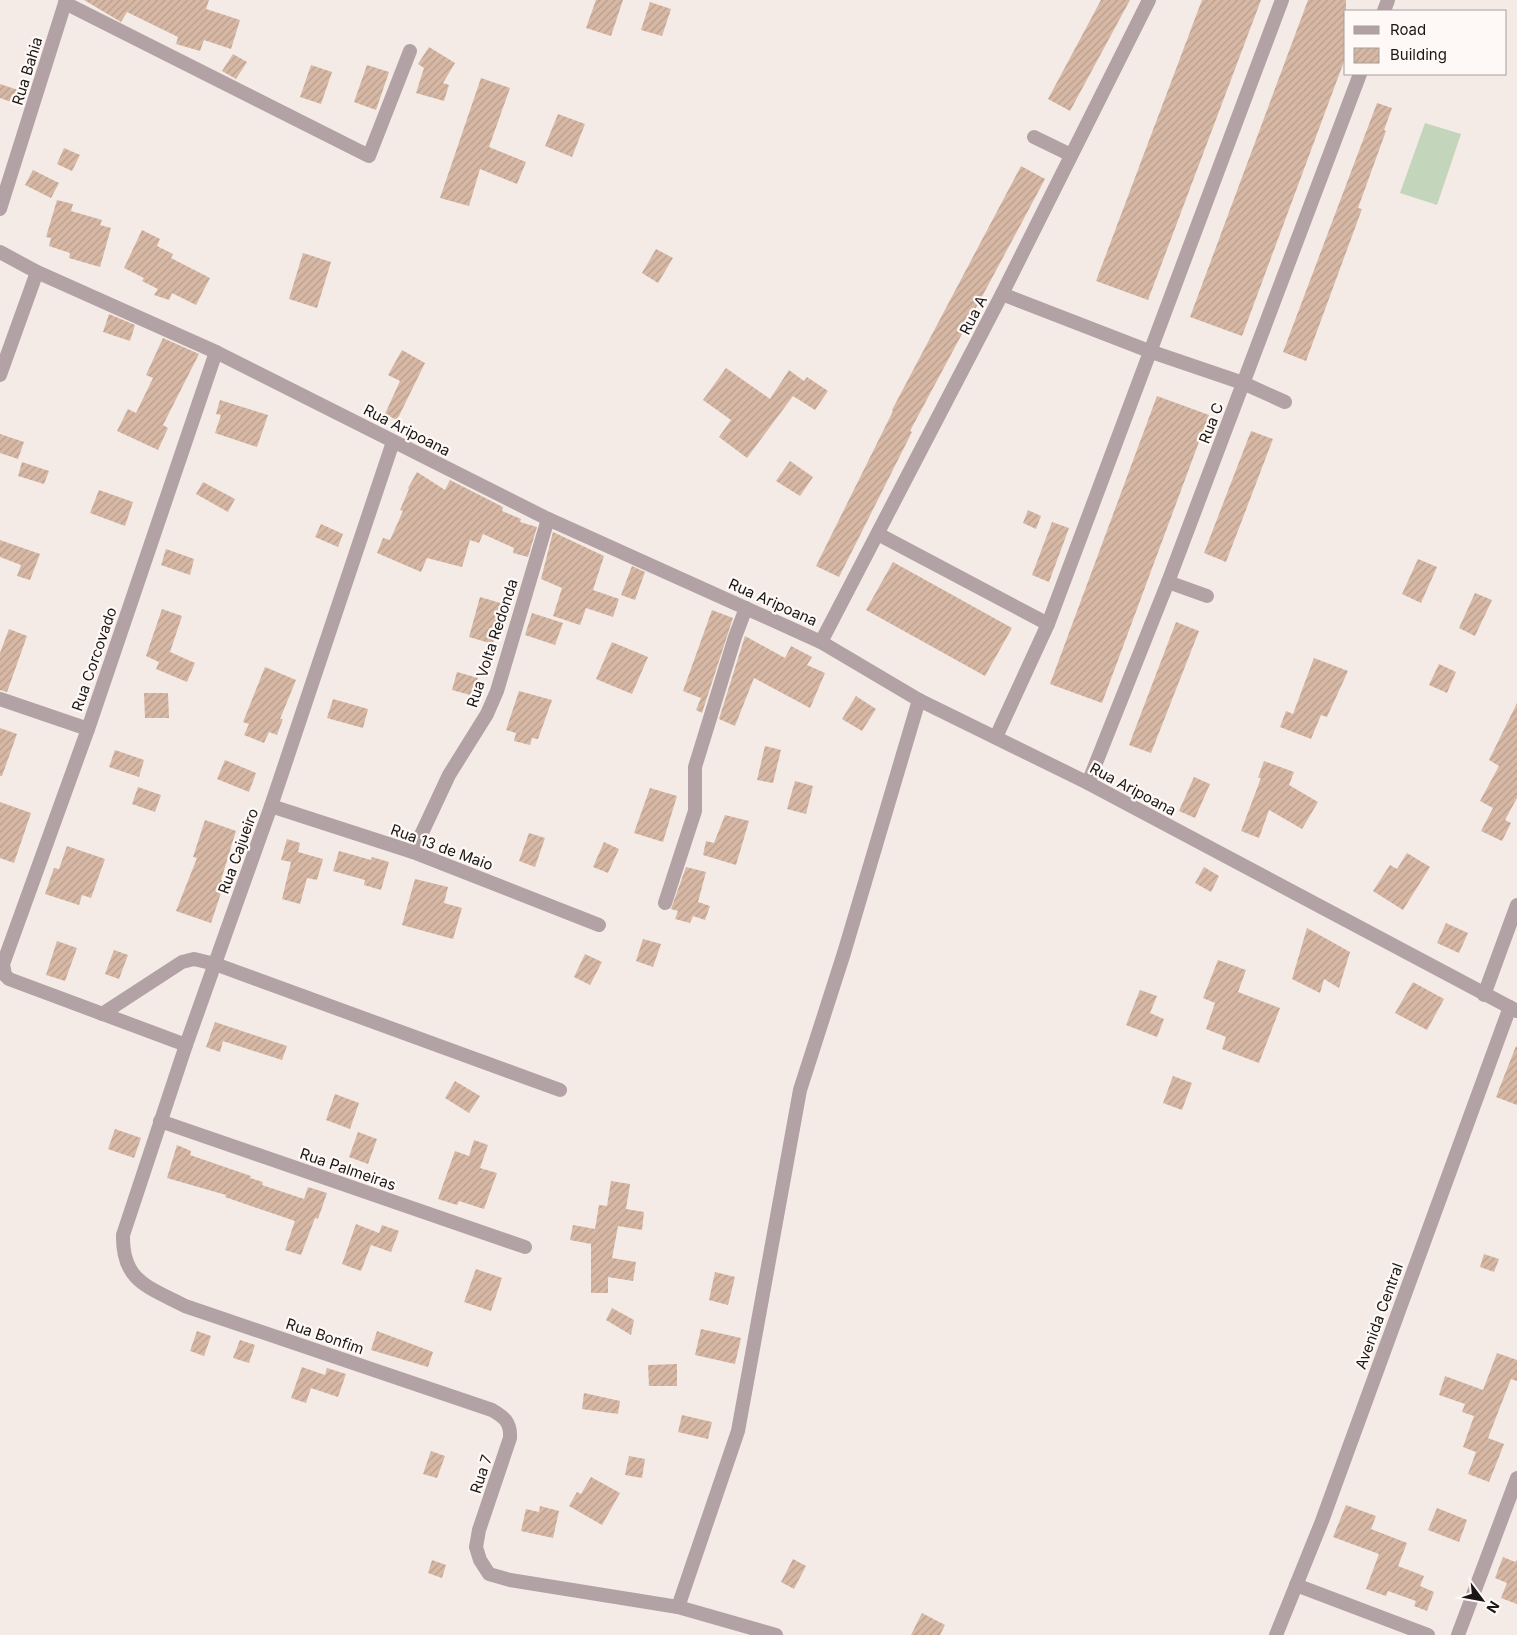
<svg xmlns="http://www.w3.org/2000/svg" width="1517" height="1635" font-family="Inter,sans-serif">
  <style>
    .park { fill: #c3d5ba }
    .building { fill: url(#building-hatch) }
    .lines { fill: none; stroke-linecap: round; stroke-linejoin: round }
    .street { stroke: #b3a2a5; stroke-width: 14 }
    .labels { text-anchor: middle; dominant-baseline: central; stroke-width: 4.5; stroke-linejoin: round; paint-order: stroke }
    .street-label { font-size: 15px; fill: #1a1716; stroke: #fef9f6 }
  </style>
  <defs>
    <pattern id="building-hatch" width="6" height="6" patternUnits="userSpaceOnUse" patternTransform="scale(1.25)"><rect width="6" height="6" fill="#d7b8a5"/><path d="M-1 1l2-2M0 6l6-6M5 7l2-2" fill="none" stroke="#b89d8d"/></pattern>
  </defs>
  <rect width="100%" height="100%" fill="#f4ebe6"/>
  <polygon class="park" points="1425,123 1461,134 1437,205 1400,193"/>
  <g class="building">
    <polygon points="84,0 209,0 206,9 240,20 231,49 204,40 200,51 176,44 178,37 127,12 121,22"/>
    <polygon points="596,0 623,0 611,36 586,28"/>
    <polygon points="1101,0 1130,0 1070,111 1048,99"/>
    <polygon points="1202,0 1261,0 1148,300 1096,281"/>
    <polygon points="1308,0 1346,0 1346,56 1242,336 1190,317"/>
    <polygon points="650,2 671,9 662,36 641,30"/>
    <polygon points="429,47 455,63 443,83 449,85 444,101 416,93 424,68 418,64"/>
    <polygon points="233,54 247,62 236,79 222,71"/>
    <polygon points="311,65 332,72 321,104 300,97"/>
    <polygon points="367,65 389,72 376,110 354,102"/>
    <polygon points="481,78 510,88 489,147 526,162 517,184 480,169 469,206 440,198"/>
    <polygon points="0,84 18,90 14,103 0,98"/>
    <polygon points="1377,103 1392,108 1384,130 1386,131 1358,208 1362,209 1306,361 1283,352"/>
    <polygon points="558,114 585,124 572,157 545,146"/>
    <polygon points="64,148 80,155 72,171 57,164"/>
    <polygon points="1021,166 1045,179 910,431 912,432 839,577 816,566 893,411 892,410"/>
    <polygon points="33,170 59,183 51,198 25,185"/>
    <polygon points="57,200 73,204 71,211 102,220 100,225 111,228 100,267 69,258 70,253 49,246 51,238 46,237"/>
    <polygon points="142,230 160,239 157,246 173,254 171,258 210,278 196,305 172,293 169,300 154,295 158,289 142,281 144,278 124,268"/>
    <polygon points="656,249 673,258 658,283 642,273"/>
    <polygon points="303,253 331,262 317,308 289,299"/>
    <polygon points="109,314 135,325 130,341 103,332"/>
    <polygon points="163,338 199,354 163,425 168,428 158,450 117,431 128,409 136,413 153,378 146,375"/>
    <polygon points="402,350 425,363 397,420 385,414 400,381 388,375"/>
    <polygon points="726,368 770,399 789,370 804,381 807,377 828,391 815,410 793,396 747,458 719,437 731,420 703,400"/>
    <polygon points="1157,396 1209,415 1102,703 1050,684"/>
    <polygon points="220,400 268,415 257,447 215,433 221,415 216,414"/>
    <polygon points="1251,431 1273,439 1226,562 1204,553"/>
    <polygon points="0,434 24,442 18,459 0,453"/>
    <polygon points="790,461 813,477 800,496 776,481"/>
    <polygon points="22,462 49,471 44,484 18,476"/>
    <polygon points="417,472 445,490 450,480 503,507 502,511 521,519 520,522 537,527 528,557 513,553 514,548 483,534 479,543 470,540 462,567 427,558 421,572 377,553 383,538 390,540 403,511 400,510 409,489 408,488"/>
    <polygon points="203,482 235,499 228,512 196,494"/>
    <polygon points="99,490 133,502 125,526 90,513"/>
    <polygon points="1028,510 1041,516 1036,529 1023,523"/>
    <polygon points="1052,522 1069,528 1049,582 1032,575"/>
    <polygon points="321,524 343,534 338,547 315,537"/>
    <polygon points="553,532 604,556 593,590 619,599 613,617 586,608 580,625 553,616 562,588 541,579"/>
    <polygon points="0,540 40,554 30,580 17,576 21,565 0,557"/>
    <polygon points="166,549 194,559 190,575 161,565"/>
    <polygon points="1418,559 1437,567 1421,603 1402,594"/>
    <polygon points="893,562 1012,628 985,676 866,610"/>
    <polygon points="632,566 645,572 635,600 621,595"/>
    <polygon points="1475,593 1492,600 1475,636 1459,628"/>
    <polygon points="480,597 504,604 493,644 469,637"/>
    <polygon points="162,609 182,616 170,652 195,663 187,682 156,669 159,662 146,656"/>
    <polygon points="712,610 733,618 702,713 696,710 701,698 683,691"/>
    <polygon points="532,613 563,623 555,645 525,635"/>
    <polygon points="1176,622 1199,631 1151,753 1129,745"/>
    <polygon points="9,629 27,636 7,692 0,690 0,653"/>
    <polygon points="745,636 785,658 791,646 812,657 807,665 825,673 810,708 754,678 735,726 719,719"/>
    <polygon points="612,642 648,657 632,694 596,679"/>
    <polygon points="1314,658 1348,671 1327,717 1321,715 1311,739 1280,727 1286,711 1293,714"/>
    <polygon points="1439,664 1456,672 1447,693 1429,685"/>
    <polygon points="265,667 296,680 280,719 283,719 277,735 269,732 264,743 244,735 249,724 243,722"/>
    <polygon points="457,672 478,678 474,696 452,690"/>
    <polygon points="519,691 552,700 538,739 532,738 530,745 514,741 516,733 506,730"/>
    <polygon points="144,693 168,693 169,718 145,718"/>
    <polygon points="856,696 876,709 862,731 842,719"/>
    <polygon points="333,699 368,709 363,728 327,718"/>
    <polygon points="1517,703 1517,798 1505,820 1511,823 1502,841 1481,831 1493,808 1480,801 1499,766 1489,760"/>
    <polygon points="0,728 17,734 2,776 0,776"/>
    <polygon points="765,746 781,750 773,783 757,780"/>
    <polygon points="115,750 144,760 139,777 109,767"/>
    <polygon points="225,760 256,773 249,792 217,779"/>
    <polygon points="1264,761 1294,772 1289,785 1318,802 1302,829 1269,810 1259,838 1241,831 1261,778 1258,778"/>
    <polygon points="1194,777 1210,784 1195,818 1179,811"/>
    <polygon points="795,781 813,786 806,814 787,809"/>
    <polygon points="138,787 161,795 155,812 132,804"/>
    <polygon points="650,788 677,796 663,842 634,833"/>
    <polygon points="0,802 31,813 14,863 0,858"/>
    <polygon points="725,815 749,821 736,865 703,855 706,841 714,843"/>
    <polygon points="205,820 236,831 221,880 225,881 211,923 176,911 197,858 193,857"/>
    <polygon points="529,833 545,838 535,867 519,861"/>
    <polygon points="287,839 300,843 298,852 323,859 317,880 307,878 300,904 282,899 291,862 281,860"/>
    <polygon points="604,842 619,849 608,873 593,867"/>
    <polygon points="67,846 105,859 91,898 82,895 79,905 45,894 54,868 59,869"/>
    <polygon points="339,851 371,860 372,857 389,862 381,890 364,885 365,880 333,871"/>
    <polygon points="1407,853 1430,867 1403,910 1373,891 1390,865 1397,869"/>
    <polygon points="686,867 706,872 698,902 710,906 705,920 693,916 690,923 675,919 678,911 671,909"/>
    <polygon points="1204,867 1219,876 1211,892 1195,883"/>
    <polygon points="415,879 448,887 444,903 462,908 453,939 402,925"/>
    <polygon points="1446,923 1468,933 1459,953 1437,943"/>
    <polygon points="1307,928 1350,952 1339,988 1324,979 1320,993 1292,979"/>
    <polygon points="643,939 661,944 653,967 636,961"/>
    <polygon points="57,941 77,948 65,981 46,975"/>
    <polygon points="114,950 128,955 119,979 105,974"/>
    <polygon points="585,954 602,962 590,985 574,977"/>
    <polygon points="1218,960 1246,970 1238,992 1280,1008 1259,1063 1222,1049 1226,1037 1206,1029 1215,1003 1203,998"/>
    <polygon points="1413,982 1444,999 1427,1030 1395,1013"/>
    <polygon points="1140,990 1157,996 1150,1013 1164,1019 1157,1037 1126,1025"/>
    <polygon points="215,1022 287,1046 282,1060 223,1041 220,1052 206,1047"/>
    <polygon points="1516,1046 1517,1047 1517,1105 1496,1097"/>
    <polygon points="1173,1076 1192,1083 1182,1110 1163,1103"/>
    <polygon points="455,1081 480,1096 469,1113 445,1098"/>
    <polygon points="335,1094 359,1103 350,1129 326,1120"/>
    <polygon points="115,1129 141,1138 134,1158 108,1149"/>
    <polygon points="358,1132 377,1139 368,1164 349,1157"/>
    <polygon points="474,1140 488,1145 480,1168 497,1173 484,1209 459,1201 457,1205 438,1199 455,1151 469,1156"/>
    <polygon points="177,1145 191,1151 190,1155 251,1176 250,1178 263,1182 262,1185 304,1199 308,1187 327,1193 318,1219 315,1218 301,1255 285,1250 295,1221 225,1197 226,1195 167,1178"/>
    <polygon points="611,1181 630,1184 626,1209 644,1212 642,1230 618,1226 612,1258 636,1262 633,1281 608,1277 608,1293 591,1293 591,1244 570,1240 573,1225 595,1229 599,1205 607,1206"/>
    <polygon points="356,1224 379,1233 382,1225 399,1231 391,1252 371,1245 361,1271 342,1264"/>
    <polygon points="1484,1254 1499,1259 1494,1272 1480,1267"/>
    <polygon points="476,1269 502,1278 491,1311 464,1302"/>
    <polygon points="715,1272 735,1277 728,1305 709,1300"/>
    <polygon points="612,1308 634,1320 631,1335 606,1320"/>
    <polygon points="701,1329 741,1338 735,1364 695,1355"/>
    <polygon points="197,1331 211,1336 204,1356 190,1351"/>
    <polygon points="377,1331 433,1352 428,1367 371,1350"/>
    <polygon points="240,1340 255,1345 249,1363 233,1358"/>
    <polygon points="1497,1353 1517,1360 1517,1381 1511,1379 1488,1438 1504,1444 1489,1482 1468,1474 1476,1452 1463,1447 1474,1416 1462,1412 1465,1404 1439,1395 1445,1376 1483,1390"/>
    <polygon points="677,1364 677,1386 649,1386 648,1365"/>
    <polygon points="302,1367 325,1375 327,1368 346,1374 338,1397 311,1388 306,1403 291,1398"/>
    <polygon points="584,1393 620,1401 618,1414 582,1409"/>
    <polygon points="682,1415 712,1422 708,1439 678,1432"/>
    <polygon points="431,1451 445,1456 437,1478 423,1474"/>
    <polygon points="629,1456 645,1459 642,1478 625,1475"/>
    <polygon points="591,1477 620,1493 602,1525 569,1506 577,1492 581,1494"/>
    <polygon points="1346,1505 1376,1516 1371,1529 1407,1543 1398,1566 1424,1576 1420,1586 1434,1592 1427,1611 1414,1606 1416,1601 1388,1591 1386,1596 1366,1589 1379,1554 1333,1537"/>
    <polygon points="540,1506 559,1511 553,1538 521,1531 526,1509 539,1512"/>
    <polygon points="1437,1508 1467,1520 1459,1542 1428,1530"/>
    <polygon points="1503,1557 1515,1562 1517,1560 1517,1604 1501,1598 1507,1583 1495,1578"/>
    <polygon points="793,1559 806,1566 794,1589 781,1582"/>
    <polygon points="432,1560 446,1565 442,1578 428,1573"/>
    <polygon points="922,1613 945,1625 940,1635 911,1635"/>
  </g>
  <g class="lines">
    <g class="street">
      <polyline points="65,3 369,156 410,51"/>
      <polyline points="1384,11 1388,0"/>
      <polyline points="1034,137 1071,155"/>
      <polyline points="0,209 66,0"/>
      <polyline points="0,252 37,272 216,352 548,519 821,642 919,700 1088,783 1517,1011"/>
      <polyline points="1002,294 1149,351 1243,383 1285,402"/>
      <polyline points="0,375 37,272"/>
      <path d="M393,442l-122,364 -85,239 -63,190c-1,47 26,52 62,71l307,104c12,7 19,12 18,28l-31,92 -3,17 4,13 9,14 21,6 168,27 98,28"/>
      <polyline points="878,534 1048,624"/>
      <polyline points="1168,582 1207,596"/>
      <polyline points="821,642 1002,294 1149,0"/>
      <polyline points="0,699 88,729"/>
      <polyline points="996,737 1048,624 1282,0"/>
      <polyline points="1088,783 1168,582 1360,74"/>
      <polyline points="271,806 413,852 599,925"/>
      <polyline points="413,852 449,775 487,714 497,691 548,519"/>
      <polyline points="665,903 695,811 695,767 735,637 746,608"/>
      <polyline points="1484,995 1517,905"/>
      <polyline points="102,1014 182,962 194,959 215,964 560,1090"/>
      <polyline points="186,1045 9,979 5,975 3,964 88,729 216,352"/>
      <polyline points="160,1121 525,1247"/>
      <polyline points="1296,1585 1428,1635"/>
      <polyline points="678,1607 738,1431 800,1090 844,953 919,700"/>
      <polyline points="1276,1635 1322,1521 1510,1007"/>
      <polyline points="1458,1635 1517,1478"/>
    </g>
  </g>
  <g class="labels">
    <g class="street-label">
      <text transform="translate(27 71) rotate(-73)">Rua Bahia</text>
      <text transform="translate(973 315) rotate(-63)">Rua A</text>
      <text transform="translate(1211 423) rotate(-69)">Rua C</text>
      <text transform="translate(407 430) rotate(27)">Rua Aripoana</text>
      <text transform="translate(773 602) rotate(24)">Rua Aripoana</text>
      <text transform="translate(492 643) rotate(-72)">Rua Volta Redonda</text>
      <text transform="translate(94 659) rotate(-71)">Rua Corcovado</text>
      <text transform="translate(1133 789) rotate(28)">Rua Aripoana</text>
      <text transform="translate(442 847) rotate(20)">Rua 13 de Maio</text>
      <text transform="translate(238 851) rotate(-70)">Rua Cajueiro</text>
      <text transform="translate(348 1169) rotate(19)">Rua Palmeiras</text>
      <text transform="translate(1379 1316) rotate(-70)">Avenida Central</text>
      <text transform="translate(325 1336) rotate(19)">Rua Bonfim</text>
      <text transform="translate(481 1474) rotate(-72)">Rua 7</text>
    </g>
  </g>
  <rect x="1344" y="10" width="162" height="65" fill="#fef9f6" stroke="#a39f9c"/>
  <rect x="1354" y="26" width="25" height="8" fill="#b3a2a5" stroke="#a39f9c"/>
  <text x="1390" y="35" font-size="15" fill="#1a1716">Road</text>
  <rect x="1354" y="48" width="25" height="15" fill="url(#building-hatch)" stroke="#a39f9c"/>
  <text x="1390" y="60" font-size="15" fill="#1a1716">Building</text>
  <g transform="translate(1482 1600) rotate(122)" stroke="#fef9f6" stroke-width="4" paint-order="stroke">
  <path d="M0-4L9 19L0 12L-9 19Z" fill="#1a1716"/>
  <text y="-8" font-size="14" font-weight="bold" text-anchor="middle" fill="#1a1716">N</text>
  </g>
</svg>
